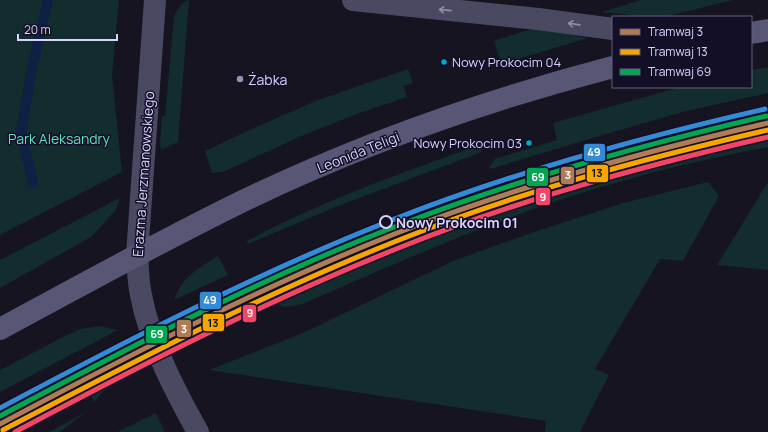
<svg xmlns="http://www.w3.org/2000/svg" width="768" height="432" font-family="Manrope,sans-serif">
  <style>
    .green { fill: #132c2d }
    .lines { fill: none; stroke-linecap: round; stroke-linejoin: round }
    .stream { stroke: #0d2144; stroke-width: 10 }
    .street { stroke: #4a4962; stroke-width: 22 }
    .secondary { stroke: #575674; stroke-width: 22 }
    .tram-1-casing { stroke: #130f26; stroke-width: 8 }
    .tram-2-casing { stroke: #130f26; stroke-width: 8 }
    .tram-3-casing { stroke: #130f26; stroke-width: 8 }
    .tram-4-casing { stroke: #130f26; stroke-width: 8 }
    .tram-5-casing { stroke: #130f26; stroke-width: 8 }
    .tram-1 { stroke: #b07c57; stroke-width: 5 }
    .tram-2 { stroke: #f7a600; stroke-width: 5 }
    .tram-3 { stroke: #00a651; stroke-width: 5 }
    .tram-4 { stroke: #f34667; stroke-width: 5 }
    .tram-5 { stroke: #338bd7; stroke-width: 5 }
    .oneway { stroke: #928eb0 }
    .bus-dot { fill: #00a9ce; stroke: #130f26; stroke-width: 1.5 }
    .poi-dot { fill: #9591b1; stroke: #130f26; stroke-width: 1.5 }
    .stop-dot { fill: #130f26; stroke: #d9d4ff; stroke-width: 2 }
    .labels { text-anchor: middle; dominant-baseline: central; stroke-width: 3; stroke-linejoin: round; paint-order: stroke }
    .bus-label { font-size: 13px; fill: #d9d4ff; stroke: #130f26; text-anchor: start }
    .poi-label { font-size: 14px; fill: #d9d4ff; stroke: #130f26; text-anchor: start }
    .park-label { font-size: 14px; fill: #5fe0c0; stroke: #130f26 }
    .street-label { font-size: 14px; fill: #d9d4ff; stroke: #130f26 }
    .stop-label { font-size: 14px; font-weight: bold; fill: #d9d4ff; stroke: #130f26; text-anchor: start }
    .line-badge { stroke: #130f26; stroke-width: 1.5 }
    .badge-label { font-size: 11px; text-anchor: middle; font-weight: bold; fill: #fff }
    .pale-badge-label { font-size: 11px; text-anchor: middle; font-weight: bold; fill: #111 }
  </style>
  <rect width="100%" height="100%" fill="#161421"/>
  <g class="green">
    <polygon points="0,0 119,0 112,75 122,172 0,235"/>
    <path d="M189,0l-11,142 -17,8 -1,-6 2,-28h3l9,-99c3,-8 7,-14 15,-17z"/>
    <polygon points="641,0 733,0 664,17 647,17 602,12"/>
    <polygon points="534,28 588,38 501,64 494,41"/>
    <polygon points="768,67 768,93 686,111 579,142 490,169 489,167 495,159 557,140 553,123 680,87 751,87 751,70"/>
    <polygon points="408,69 413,83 403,86 407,97 362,112 304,135 223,172 212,173 205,151 256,127 318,100"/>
    <path d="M768,131v16c-85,16 -170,38 -251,68 -74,27 -145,59 -217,90l-17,2 -6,-4 -5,-9c66,-28 131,-57 199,-80 48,-17 98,-31 147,-45 50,-14 100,-29 150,-38z"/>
    <path d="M480,145l2,7 -144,54 -90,38 -1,-3c74,-40 154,-68 233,-96z"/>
    <polygon points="708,182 719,196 683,261 660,259 595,369 609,375 580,432 545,432 546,421 209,370 303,333 453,261 534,232 623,203"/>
    <polygon points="768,182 768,270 717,265"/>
    <polygon points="120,198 115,211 91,237 0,288 0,260"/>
    <path d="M218,256l10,19 -54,25c7,-22 25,-33 44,-44z"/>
    <polygon points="244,308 246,313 244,318 239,321 175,350 173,342"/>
    <polygon points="100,326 118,330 0,392 0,370 63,337 80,329"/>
    <polygon points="140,358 143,366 107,387 94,402 86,387"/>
    <polygon points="86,412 60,432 49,432"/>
    <polygon points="156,413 165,432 118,432"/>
  </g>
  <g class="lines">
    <polyline class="stream" points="33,183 21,133 31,73 48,0"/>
    <g class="street">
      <path d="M155,0l-18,255c1,13 1,27 4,40 9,48 33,94 57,137"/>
      <polyline points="353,0 538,19 613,29"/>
    </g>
    <g class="secondary">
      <polyline points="751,33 768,30"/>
      <path d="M0,329c80,-43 159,-87 241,-127 117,-57 246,-102 372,-135"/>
    </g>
    <g class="tram-1-casing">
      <path id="tram-1" d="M0,424c130,-69 260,-137 397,-191 121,-47 245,-81 371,-110"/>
    </g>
    <g class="tram-2-casing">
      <path id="tram-2" d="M3,430c130,-68 260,-136 396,-190 119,-48 244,-81 369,-110"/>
    </g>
    <g class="tram-3-casing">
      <path id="tram-3" d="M0,416c129,-68 260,-138 397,-190 120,-47 244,-81 369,-110"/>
    </g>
    <g class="tram-4-casing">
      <path id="tram-4" d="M15,432c126,-67 253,-132 386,-185 119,-48 243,-81 367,-110"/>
    </g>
    <g class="tram-5-casing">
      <path id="tram-5" d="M0,408c128,-68 257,-135 392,-188 121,-48 246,-82 373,-111"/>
    </g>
    <use href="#tram-1" class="tram-1"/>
    <use href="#tram-2" class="tram-2"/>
    <use href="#tram-3" class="tram-3"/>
    <use href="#tram-4" class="tram-4"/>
    <use href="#tram-5" class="tram-5"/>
  </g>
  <defs><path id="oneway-shaft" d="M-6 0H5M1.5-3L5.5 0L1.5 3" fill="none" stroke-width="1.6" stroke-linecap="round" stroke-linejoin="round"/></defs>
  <g class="oneway">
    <use href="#oneway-shaft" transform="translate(445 10) rotate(-174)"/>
    <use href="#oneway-shaft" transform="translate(574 24) rotate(-172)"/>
  </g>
  <g class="bus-dot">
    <circle cx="444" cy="62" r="3.5"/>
    <circle cx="529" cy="143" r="3.5"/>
  </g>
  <circle class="poi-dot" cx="240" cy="79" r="4"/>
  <circle class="stop-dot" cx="386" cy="222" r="6"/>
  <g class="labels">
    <g class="bus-label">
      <text x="452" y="62">Nowy Prokocim 04</text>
      <text x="522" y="143" text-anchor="end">Nowy Prokocim 03</text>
    </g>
    <g class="poi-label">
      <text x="248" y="79">Żabka</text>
    </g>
    <g class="park-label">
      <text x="59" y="138">Park Aleksandry</text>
    </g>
    <g class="street-label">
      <text transform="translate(358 152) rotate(-22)">Leonida Teligi</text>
      <text transform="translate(143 174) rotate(-86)">Erazma Jerzmanowskiego</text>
    </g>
    <g class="stop-label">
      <text x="396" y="222">Nowy Prokocim 01</text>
    </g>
  </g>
  <g class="line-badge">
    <rect x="583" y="143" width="23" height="19" rx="4" fill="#338bd7"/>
    <rect x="586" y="164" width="23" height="19" rx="4" fill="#f7a600"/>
    <rect x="560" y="166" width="15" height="19" rx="4" fill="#b07c57"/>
    <rect x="526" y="167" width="23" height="20" rx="4" fill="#00a651"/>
    <rect x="535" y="187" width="16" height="19" rx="4" fill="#f34667"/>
    <rect x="199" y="291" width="23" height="19" rx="4" fill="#338bd7"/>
    <rect x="242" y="304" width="15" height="19" rx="4" fill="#f34667"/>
    <rect x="202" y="313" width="23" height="19" rx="4" fill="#f7a600"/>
    <rect x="176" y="319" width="16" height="19" rx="4" fill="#b07c57"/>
    <rect x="145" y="325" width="23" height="19" rx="4" fill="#00a651"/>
  </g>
  <g class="badge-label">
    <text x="594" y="156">49</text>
    <text x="568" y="179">3</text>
    <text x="538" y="181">69</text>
    <text x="543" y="201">9</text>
    <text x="210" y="304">49</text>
    <text x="250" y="317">9</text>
    <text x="184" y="333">3</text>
    <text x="157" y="338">69</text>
  </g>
  <g class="pale-badge-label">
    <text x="597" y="177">13</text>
    <text x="213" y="327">13</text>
  </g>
  <rect x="612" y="16" width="140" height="72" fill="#130f26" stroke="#625e7d"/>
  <rect x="620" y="29" width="20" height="6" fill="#b07c57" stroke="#625e7d"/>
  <text x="648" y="36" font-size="12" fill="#d9d4ff">Tramwaj 3</text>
  <rect x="620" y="49" width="20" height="6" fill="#f7a600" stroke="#625e7d"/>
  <text x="648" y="56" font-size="12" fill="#d9d4ff">Tramwaj 13</text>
  <rect x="620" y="69" width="20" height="6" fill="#00a651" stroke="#625e7d"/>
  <text x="648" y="76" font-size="12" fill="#d9d4ff">Tramwaj 69</text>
  <path d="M18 34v6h99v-6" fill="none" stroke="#d9d4ff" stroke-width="2"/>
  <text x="24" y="34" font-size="12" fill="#d9d4ff" stroke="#130f26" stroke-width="3" paint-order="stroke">20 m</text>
</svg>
